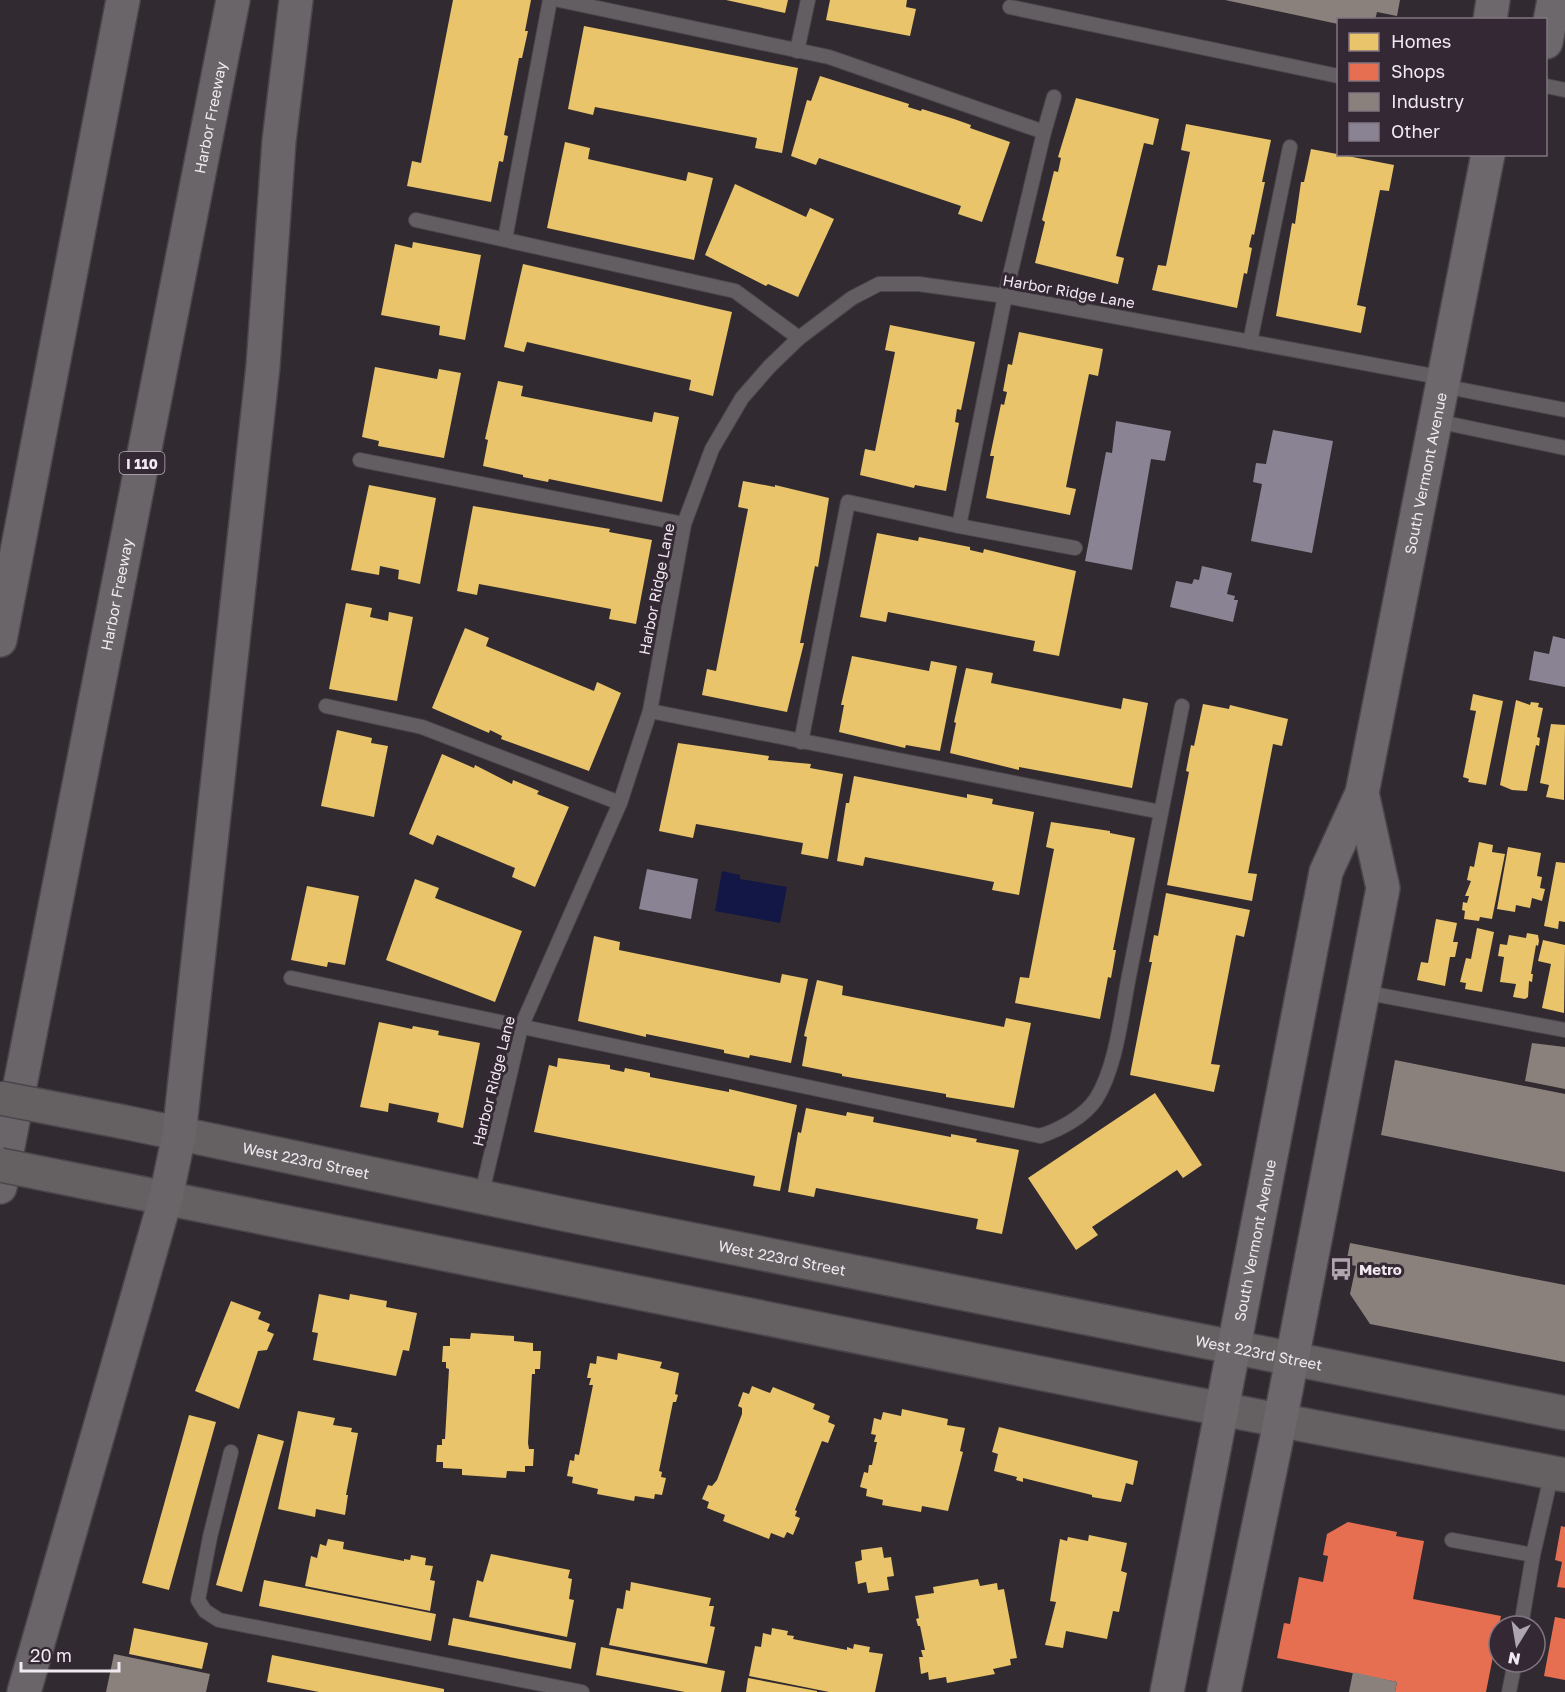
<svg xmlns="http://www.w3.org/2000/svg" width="1565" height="1692" font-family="'Golos Text',sans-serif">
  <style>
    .water { fill: #121745 }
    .homes { fill: #e9c46a }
    .shops { fill: #e76f51 }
    .industry { fill: #8a817c }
    .building { fill: #8a8393 }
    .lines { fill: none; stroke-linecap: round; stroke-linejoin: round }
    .service-casing { stroke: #4b464b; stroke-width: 16 }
    .secondary-casing { stroke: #4b464b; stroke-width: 36 }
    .primary-casing { stroke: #4b464b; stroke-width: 36 }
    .motorway-casing { stroke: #4b464b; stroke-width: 36 }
    .service { stroke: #625e61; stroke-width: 14 }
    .secondary { stroke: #656163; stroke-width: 33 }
    .primary { stroke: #6c686b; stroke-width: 33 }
    .motorway { stroke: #696568; stroke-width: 33 }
    .secondary-bridge-casing { stroke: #4b464b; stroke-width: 36; stroke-linecap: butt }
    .secondary-bridge { stroke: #656163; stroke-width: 33 }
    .labels { text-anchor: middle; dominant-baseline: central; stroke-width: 6; stroke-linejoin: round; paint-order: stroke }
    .shield { fill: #342834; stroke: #b8afb8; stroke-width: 1.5 }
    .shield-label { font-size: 14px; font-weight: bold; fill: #f1e9f1 }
    .street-label { font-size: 15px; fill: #f1e9f1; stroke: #342834 }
    .poi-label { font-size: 15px; font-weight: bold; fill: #f1e9f1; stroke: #342834; text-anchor: start }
  </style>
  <rect width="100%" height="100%" fill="#312b31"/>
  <polygon class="water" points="722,871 740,875 740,879 787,887 780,923 715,911"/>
  <g class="homes">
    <polygon points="453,0 531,0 525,31 528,31 522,58 519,58 504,135 508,136 503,162 499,161 491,202 407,186 412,161 421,163"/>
    <polygon points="726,0 788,0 785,13"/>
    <polygon points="830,0 907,0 906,7 916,9 910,36 826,20"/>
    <polygon points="584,26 798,68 782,153 755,148 757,138 595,107 593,115 568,109"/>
    <polygon points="820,76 909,104 908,107 921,111 922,109 954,119 971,125 970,128 1010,142 982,222 958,214 961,206 819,158 816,165 791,156 807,100 811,101"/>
    <polygon points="1076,98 1159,119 1153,145 1144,143 1116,256 1124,258 1118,284 1035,263 1045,222 1042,220 1054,171 1058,172 1061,158 1058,157"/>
    <polygon points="1186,124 1271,140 1262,182 1265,182 1254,235 1252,234 1249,247 1252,248 1247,274 1244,273 1237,308 1152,290 1158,265 1166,266 1190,152 1181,150"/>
    <polygon points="565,142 590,148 588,159 686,181 688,172 713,178 694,260 547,228"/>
    <polygon points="1311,149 1394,165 1389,191 1380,190 1357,305 1366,307 1361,333 1276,316 1292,223 1295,224 1301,182 1304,182"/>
    <polygon points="735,184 806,217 810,208 834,219 798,297 768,284 766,286 705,255"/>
    <polygon points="413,242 481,255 465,340 439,335 440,326 381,315 395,244 412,248"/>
    <polygon points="523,264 732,312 713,396 689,390 691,380 527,342 524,352 504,347"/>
    <polygon points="890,325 975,342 961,410 957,409 955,422 959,423 946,491 915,485 914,488 860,475 865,449 875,451 895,352 885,350"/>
    <polygon points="1019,332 1103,349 1098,376 1089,374 1066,487 1076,489 1070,515 986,498 994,456 990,456 1001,404 1004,405 1007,392 1003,391 1008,364 1012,365"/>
    <polygon points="375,367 437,379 439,369 461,373 444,458 378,446 379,441 362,437"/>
    <polygon points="498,381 523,386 521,396 652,422 654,412 679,417 662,502 549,479 548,482 523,477 523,475 483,466 488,440 485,439"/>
    <polygon points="743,481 775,487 775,485 829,498 818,567 815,566 800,643 804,643 787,712 702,695 707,669 716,671 748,509 738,507"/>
    <polygon points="369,485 436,498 420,584 398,579 399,570 380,566 379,575 351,570"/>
    <polygon points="473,506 610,529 609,532 652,540 636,624 609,619 611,609 479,584 477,595 457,591"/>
    <polygon points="877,533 918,541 919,537 970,547 970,550 983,553 984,549 1076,571 1059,656 1033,651 1035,641 888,612 886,622 860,617"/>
    <polygon points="346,603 372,608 370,617 388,621 389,612 413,617 397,701 329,689"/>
    <polygon points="465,628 489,638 486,646 594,691 597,682 621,693 589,771 501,739 502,736 490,730 489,733 432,708"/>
    <polygon points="852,656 929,671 931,661 957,666 940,751 906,745 905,748 839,732 844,705 841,705"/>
    <polygon points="966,668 993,673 991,683 1121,709 1123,698 1148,703 1132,788 1019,767 1019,770 950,753 956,723 954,722"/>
    <polygon points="1473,694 1503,701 1486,785 1468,782 1469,779 1463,777 1476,711 1470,710"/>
    <polygon points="1516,700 1530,705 1531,702 1539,703 1538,707 1543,708 1537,737 1540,738 1539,746 1536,745 1527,791 1512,790 1500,785"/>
    <polygon points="1203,704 1229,709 1230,705 1288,719 1282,746 1273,744 1248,873 1257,874 1252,901 1167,885 1189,772 1186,771 1191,745 1194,746"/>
    <polygon points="1551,724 1565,725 1564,800 1546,797 1549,785 1540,783"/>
    <polygon points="337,730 372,738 371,743 388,746 374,817 321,806"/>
    <polygon points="678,743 769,756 768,760 811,764 810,768 843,774 828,859 801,854 803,843 696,824 693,838 659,831"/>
    <polygon points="442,754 474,768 475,765 512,784 513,780 539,791 537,794 569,807 535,887 512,877 515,868 437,835 433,845 409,834"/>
    <polygon points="854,776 967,798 967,794 993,799 992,804 1034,812 1019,895 992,890 994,882 865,857 863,866 837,861 846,803 849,803"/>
    <polygon points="1051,822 1110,831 1110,833 1135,838 1113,950 1116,950 1111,978 1108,977 1100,1019 1015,1003 1020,977 1029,978 1054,849 1046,847"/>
    <polygon points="1479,842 1493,845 1492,852 1505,854 1492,919 1480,917 1479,921 1464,919 1465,911 1462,910 1463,902 1467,903 1469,896 1465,896 1471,881 1467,880 1470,866 1474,867"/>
    <polygon points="1508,847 1541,853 1537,876 1542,877 1540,888 1545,889 1542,901 1532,898 1530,908 1516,905 1515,912 1497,909"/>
    <polygon points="1556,862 1565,863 1565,922 1559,921 1558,929 1544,926"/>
    <polygon points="415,879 439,888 435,898 522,931 495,1002 386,960"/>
    <polygon points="307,886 359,896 345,965 328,962 327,967 291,960"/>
    <polygon points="1166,893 1250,910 1244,937 1236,935 1211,1064 1220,1065 1214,1092 1130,1075 1152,962 1149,962 1154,935 1158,936"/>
    <polygon points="1436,919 1457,923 1453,942 1458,942 1455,957 1450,957 1445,986 1417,980 1421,962 1428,963"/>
    <polygon points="1477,928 1494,932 1482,992 1465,989 1466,983 1460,982 1466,958 1471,959"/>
    <polygon points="1527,933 1538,935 1539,941 1538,946 1536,945 1531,974 1533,974 1532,982 1529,981 1528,997 1525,999 1513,997 1516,984 1500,982 1504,957 1498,956 1500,944 1507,945 1509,935 1526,938"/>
    <polygon points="594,936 620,942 619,950 780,983 782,974 808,979 791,1063 750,1055 749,1058 724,1053 724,1050 646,1034 646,1037 578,1021"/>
    <polygon points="1543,940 1565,945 1564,1013 1542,1008 1551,964 1538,961"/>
    <polygon points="817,980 843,986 842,995 1004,1027 1006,1018 1031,1023 1014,1108 946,1097 946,1094 842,1076 842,1074 802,1066 807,1037 804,1036"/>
    <polygon points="379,1022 412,1029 413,1026 439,1031 438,1035 480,1043 463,1128 437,1122 439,1113 389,1103 388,1112 360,1107"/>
    <polygon points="558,1058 610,1065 610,1069 624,1072 625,1068 650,1073 650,1077 729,1092 729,1089 797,1105 780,1191 753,1186 755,1176 534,1132 549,1065 557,1067"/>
    <polygon points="1155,1093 1202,1165 1183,1178 1177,1170 1092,1227 1098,1235 1076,1250 1028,1178"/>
    <polygon points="806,1108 846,1116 847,1112 874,1117 873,1122 951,1137 951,1134 977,1139 976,1142 1019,1150 1002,1234 976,1229 978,1219 816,1188 814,1197 788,1192 798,1132 801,1133"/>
    <polygon points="319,1294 349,1300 350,1294 387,1301 386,1307 417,1313 409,1351 403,1350 396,1376 313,1360 318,1333 312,1332"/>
    <polygon points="231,1301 261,1312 258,1319 270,1324 267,1331 274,1334 267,1350 258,1351 239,1409 195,1391"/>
    <polygon points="471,1333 514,1336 514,1341 533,1343 533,1351 541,1351 540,1369 535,1369 535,1374 532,1374 528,1443 529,1449 534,1449 533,1466 525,1466 525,1472 507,1471 506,1478 462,1475 462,1469 443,1468 443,1462 436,1462 437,1445 442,1445 442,1439 445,1439 449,1369 446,1368 446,1362 442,1362 443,1346 450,1346 450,1338 470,1339"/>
    <polygon points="618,1353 662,1362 660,1368 679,1373 675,1394 678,1395 676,1402 673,1402 659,1471 662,1472 661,1477 666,1478 662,1495 655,1494 654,1499 635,1496 634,1501 597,1494 598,1489 572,1483 573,1477 567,1476 570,1460 574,1461 575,1454 579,1455 593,1385 589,1385 591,1378 587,1378 590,1363 596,1364 597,1356 617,1360"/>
    <polygon points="752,1386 770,1393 773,1387 815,1404 813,1409 830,1416 828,1422 835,1425 828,1443 822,1441 795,1510 797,1511 795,1516 800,1518 793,1535 787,1532 784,1538 771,1533 769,1539 723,1521 725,1515 707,1508 709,1502 702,1499 708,1485 712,1486 717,1480 742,1414 742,1408 738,1406 743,1392 749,1394"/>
    <polygon points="902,1409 948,1419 947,1425 965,1428 960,1451 963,1452 948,1511 922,1506 921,1512 882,1505 883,1500 866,1496 867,1489 860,1487 864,1472 868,1473 869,1465 872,1465 877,1442 874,1442 876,1435 871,1434 874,1418 881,1420 883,1412 901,1416"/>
    <polygon points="298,1411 335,1418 333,1425 352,1428 351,1432 358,1433 346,1495 348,1495 345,1515 316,1509 315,1517 278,1509"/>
    <polygon points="189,1415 216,1422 169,1590 142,1583"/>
    <polygon points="999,1427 1138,1461 1133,1485 1126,1483 1121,1502 1092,1497 1092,1495 1023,1478 1023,1482 1016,1480 1017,1477 994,1471 998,1454 992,1452"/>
    <polygon points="258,1434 284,1441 242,1592 216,1585"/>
    <polygon points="1089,1535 1127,1543 1121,1571 1127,1573 1119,1612 1113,1611 1107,1639 1066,1631 1063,1648 1045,1645 1056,1602 1050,1601 1060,1539 1067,1541 1068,1537 1088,1541"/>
    <polygon points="328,1539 344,1542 343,1549 404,1561 404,1559 410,1560 411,1555 426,1558 425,1565 433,1566 430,1580 435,1581 430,1611 305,1586 311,1556 317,1558 320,1544 326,1546"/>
    <polygon points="882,1547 884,1558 891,1557 894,1576 887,1577 889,1590 868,1593 866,1582 858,1584 855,1562 862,1560 861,1550"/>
    <polygon points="491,1554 570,1570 568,1578 572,1579 569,1599 574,1600 567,1637 469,1617 477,1580 483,1582"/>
    <polygon points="978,1579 980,1586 997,1583 998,1590 1004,1589 1017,1658 1010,1659 1011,1665 993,1669 995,1674 947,1683 946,1677 929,1680 928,1672 921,1674 919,1657 923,1657 921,1650 925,1650 920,1626 918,1626 916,1619 919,1618 915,1596 934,1593 933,1587"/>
    <polygon points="264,1580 436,1614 431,1641 259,1606"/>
    <polygon points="631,1582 711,1598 709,1606 714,1606 710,1626 715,1627 707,1664 609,1645 617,1608 623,1609 626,1590 630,1591"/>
    <polygon points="453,1618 576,1643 571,1669 448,1645"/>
    <polygon points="134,1628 208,1643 202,1669 129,1654"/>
    <polygon points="772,1628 788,1631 787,1635 794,1636 793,1639 847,1650 847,1647 853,1649 854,1644 870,1647 869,1652 883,1654 875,1692 829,1692 749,1676 755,1646 761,1647 763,1633 771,1635"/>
    <polygon points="601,1647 725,1671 721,1692 685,1692 596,1675"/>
    <polygon points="272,1655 444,1689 444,1692 319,1692 267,1682"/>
    <polygon points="748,1678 817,1691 817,1692 746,1692"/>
  </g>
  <g class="shops">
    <polygon points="1348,1522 1397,1532 1396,1536 1424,1541 1413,1599 1501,1616 1486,1692 1395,1692 1397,1682 1277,1658 1284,1623 1290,1624 1299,1577 1323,1582 1328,1556 1323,1555 1327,1534"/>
    <polygon points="1561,1526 1565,1527 1565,1588 1557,1587 1562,1562 1555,1560"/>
    <polygon points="1555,1617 1565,1619 1565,1680 1544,1676"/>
  </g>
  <g class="industry">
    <polygon points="1225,0 1400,0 1397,16 1377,12 1375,20 1338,20 1338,24"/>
    <polygon points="1532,1043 1565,1047 1565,1089 1525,1081"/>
    <polygon points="1395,1060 1565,1094 1565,1172 1381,1135"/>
    <polygon points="1350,1243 1565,1285 1565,1362 1370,1324 1350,1294 1356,1266 1346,1264"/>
    <polygon points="114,1654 210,1674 206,1692 106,1692"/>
    <polygon points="1353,1672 1397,1682 1395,1692 1349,1692"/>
  </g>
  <g class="building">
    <polygon points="1116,421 1171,431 1165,461 1151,459 1132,570 1085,561 1106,452 1112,453"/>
    <polygon points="1273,430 1333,441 1312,553 1251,541 1262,484 1253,482 1256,463 1266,464"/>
    <polygon points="1202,566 1232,573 1227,594 1235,596 1234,600 1238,600 1233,622 1170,607 1176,581 1192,584 1194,579 1199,580"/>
    <polygon points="1553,636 1565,639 1565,687 1529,680 1534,651 1549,654"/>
    <polygon points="647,869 698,879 691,919 639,909"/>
  </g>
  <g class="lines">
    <g class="service-casing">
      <g id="service">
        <polyline points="559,0 829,57 1044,132 1005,296 959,526 1075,548"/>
        <polyline points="1010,7 1338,76"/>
        <polyline points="797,51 808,0"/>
        <polyline points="1546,86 1565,90"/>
        <polyline points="1044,132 1054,97"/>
        <polyline points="416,220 735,291 799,338"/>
        <polyline points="505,239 550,0"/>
        <polyline points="1250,342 1290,147"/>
        <polyline points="1443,386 1565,410"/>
        <polyline points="1436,421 1565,448"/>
        <polyline points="360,460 684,524"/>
        <polyline points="326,706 422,727 620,803"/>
        <polyline points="650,711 1161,812"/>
        <polyline points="801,742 848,502 959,526"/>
        <path d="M291,978l749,158c19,-6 44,-19 56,-37 21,-33 26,-90 34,-128 17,-88 35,-177 52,-265"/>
        <polyline points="1363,992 1565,1030"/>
        <polyline points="481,1197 521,1027 620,803 650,711 684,524 712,449 742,398 769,367 799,338 852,298 879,284 919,284 1005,296 1444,378"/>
        <polyline points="231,1452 210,1537 198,1600 205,1611 219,1620 582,1692"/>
        <polyline points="1452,1540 1533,1555"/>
        <polyline points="1521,1626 1533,1555 1552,1472"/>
        <polyline points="1509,1692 1515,1662"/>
      </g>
    </g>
    <g class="secondary-casing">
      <g id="secondary">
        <path id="s1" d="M124,1122l444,93 997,198"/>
        <polyline points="110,1187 1159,1397 1565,1475"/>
      </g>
    </g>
    <g class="primary-casing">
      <g id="primary">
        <polyline points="1490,20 1493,0"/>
        <polyline points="1546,42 1554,0"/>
        <path id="s2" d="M1167,1692l159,-820 36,-79 126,-639"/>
        <polyline points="1224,1692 1276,1442 1383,888 1362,793"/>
      </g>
    </g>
    <g class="motorway-casing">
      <g id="motorway">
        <polyline points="0,640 123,0"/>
        <path id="s3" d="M0,1187l233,-1187"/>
        <polyline points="24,1692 166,1197 179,1135 263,366 279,141 296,0"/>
      </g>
    </g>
    <use href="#service" class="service"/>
    <use href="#secondary" class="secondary"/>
    <use href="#primary" class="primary"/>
    <use href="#motorway" class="motorway"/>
    <g class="secondary-bridge-casing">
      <g id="secondary-bridge">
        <polyline points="0,1098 124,1122"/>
        <polyline points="0,1165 110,1187"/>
      </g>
    </g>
    <use href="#secondary-bridge" class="secondary-bridge"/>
  </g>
  <defs>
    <g id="bus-bare" transform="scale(1.8)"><path d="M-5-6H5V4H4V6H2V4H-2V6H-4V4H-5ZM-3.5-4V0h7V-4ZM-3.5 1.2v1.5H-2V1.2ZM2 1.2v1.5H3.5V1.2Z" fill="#aea6ae" stroke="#342834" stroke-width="2.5" paint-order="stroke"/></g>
  </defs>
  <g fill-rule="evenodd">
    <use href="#bus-bare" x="1341" y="1269"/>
  </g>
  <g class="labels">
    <rect class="shield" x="119.5" y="452" width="45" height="22" rx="4.5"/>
    <g class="shield-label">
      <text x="142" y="463">I 110</text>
    </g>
    <g class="street-label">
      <text stroke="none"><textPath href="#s3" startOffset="1090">Harbor Freeway</textPath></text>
      <text transform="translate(1069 291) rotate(10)">Harbor Ridge Lane</text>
      <text stroke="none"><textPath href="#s2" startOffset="1248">South Vermont Avenue</textPath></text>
      <text transform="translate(656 589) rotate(-79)">Harbor Ridge Lane</text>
      <text stroke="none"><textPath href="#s3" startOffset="604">Harbor Freeway</textPath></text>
      <text transform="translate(493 1081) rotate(-76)">Harbor Ridge Lane</text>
      <text stroke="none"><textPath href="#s1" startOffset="186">West 223rd Street</textPath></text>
      <text stroke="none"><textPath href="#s2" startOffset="460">South Vermont Avenue</textPath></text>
      <text stroke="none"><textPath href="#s1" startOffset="672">West 223rd Street</textPath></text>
      <text stroke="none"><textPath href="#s1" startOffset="1158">West 223rd Street</textPath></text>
    </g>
    <g class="poi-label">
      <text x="1359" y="1269">Metro</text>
    </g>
  </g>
  <rect x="1337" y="18" width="210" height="138" fill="#342834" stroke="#807580" stroke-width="1.5"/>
  <rect x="1349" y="33" width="30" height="18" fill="#e9c46a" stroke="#807580" stroke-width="1.5"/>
  <text x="1391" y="48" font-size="18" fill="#f1e9f1">Homes</text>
  <rect x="1349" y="63" width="30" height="18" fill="#e76f51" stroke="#807580" stroke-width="1.5"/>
  <text x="1391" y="78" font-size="18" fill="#f1e9f1">Shops</text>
  <rect x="1349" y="93" width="30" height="18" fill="#8a817c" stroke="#807580" stroke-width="1.5"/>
  <text x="1391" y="108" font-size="18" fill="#f1e9f1">Industry</text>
  <rect x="1349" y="123" width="30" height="18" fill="#8a8393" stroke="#807580" stroke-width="1.5"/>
  <text x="1391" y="138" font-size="18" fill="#f1e9f1">Other</text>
  <g transform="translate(1517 1644) rotate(191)"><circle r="28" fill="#342834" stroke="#807580" stroke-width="1.5"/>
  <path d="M0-4.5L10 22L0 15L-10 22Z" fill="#aea6ae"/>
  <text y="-9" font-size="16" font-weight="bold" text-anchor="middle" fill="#f1e9f1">N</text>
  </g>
  <path d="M21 1662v9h98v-9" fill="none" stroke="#f1e9f1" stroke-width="3"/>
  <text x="30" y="1662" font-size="18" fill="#f1e9f1" stroke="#342834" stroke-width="4.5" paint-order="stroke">20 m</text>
</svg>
